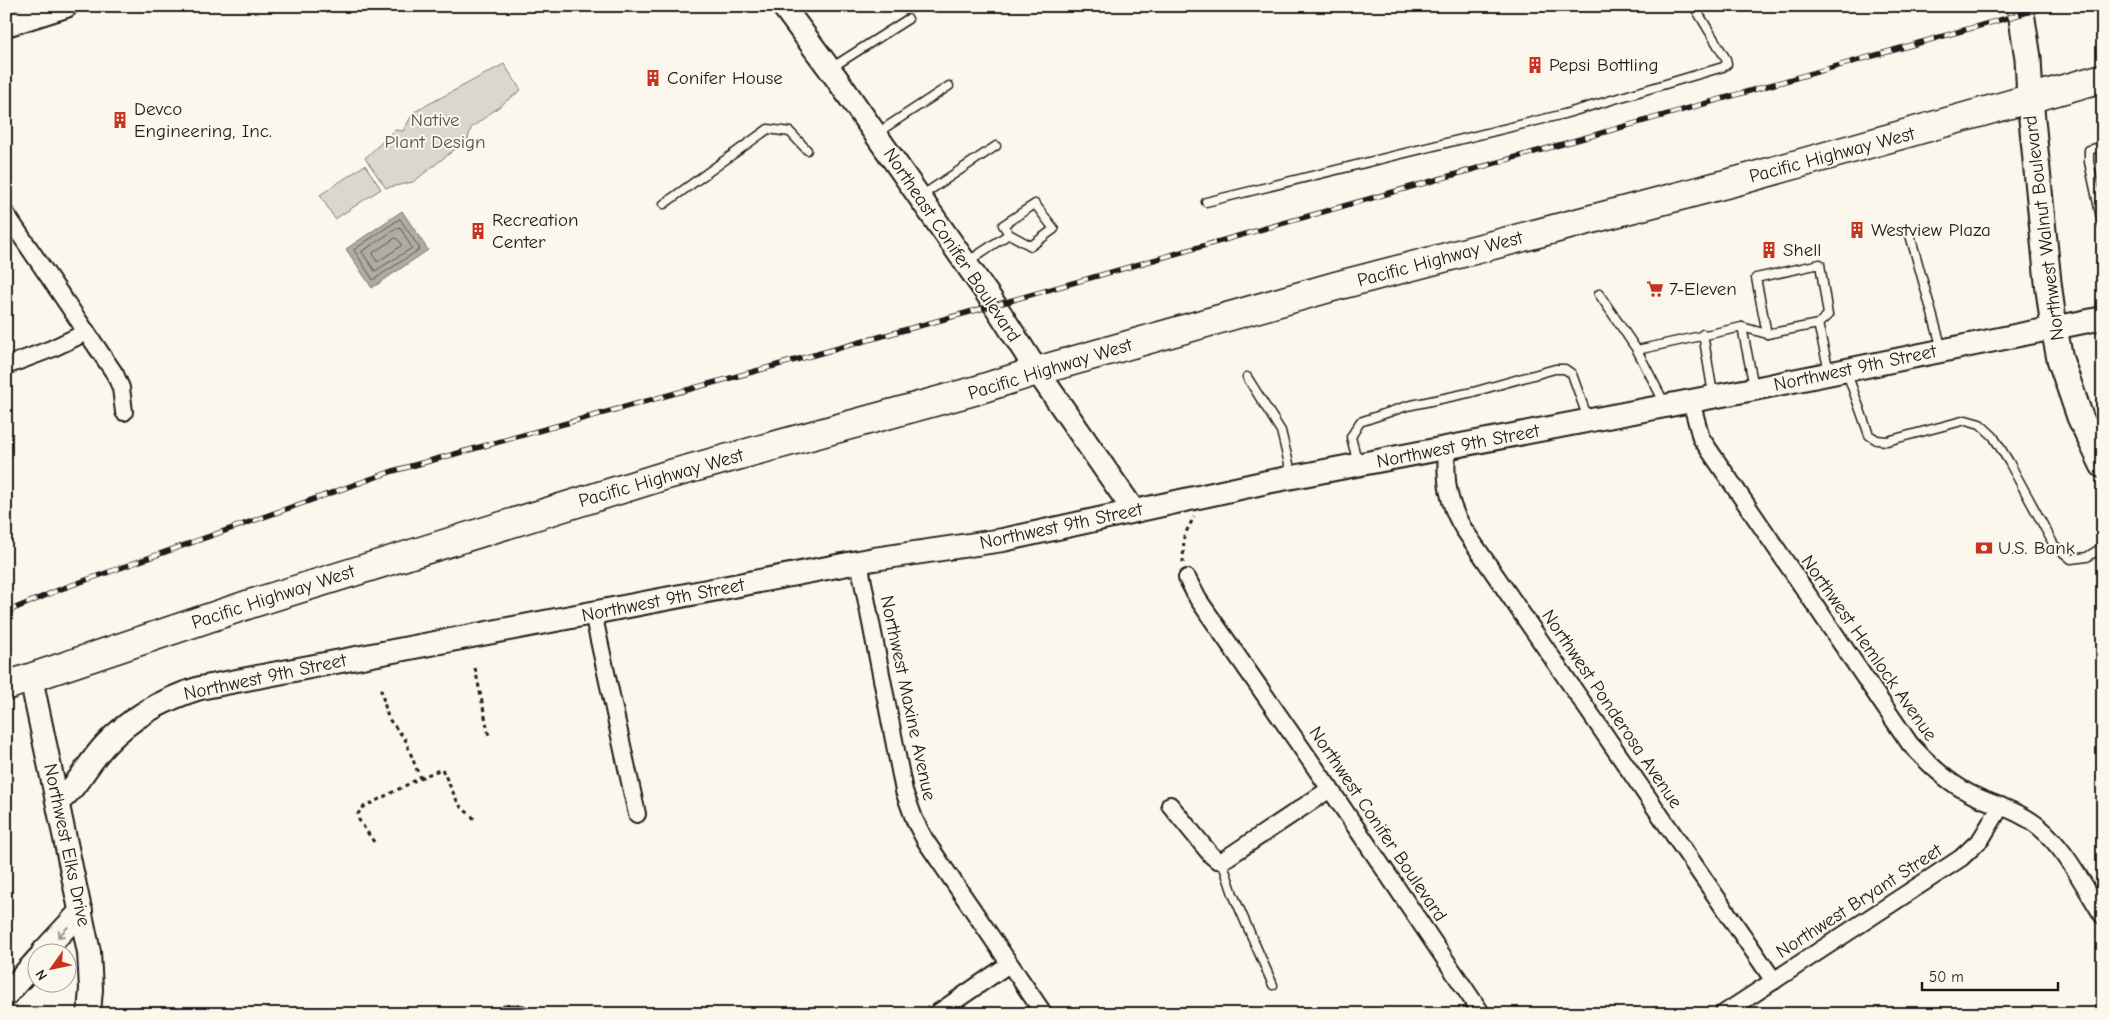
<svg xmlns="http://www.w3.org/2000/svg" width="2109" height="1020" font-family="'Comic Neue',sans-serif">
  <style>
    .green { fill: #dad7ce; stroke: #7b7a75 }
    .water { fill: #afaca5; stroke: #74726e }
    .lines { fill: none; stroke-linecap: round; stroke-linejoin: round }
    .shore { stroke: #575653; stroke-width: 1 }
    .lane-casing { stroke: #1c1c1c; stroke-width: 11 }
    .street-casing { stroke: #1c1c1c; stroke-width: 20 }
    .secondary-casing { stroke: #1c1c1c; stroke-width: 26 }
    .primary-casing { stroke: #1c1c1c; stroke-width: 29 }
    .highway-casing { stroke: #1c1c1c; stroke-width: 31 }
    .path { stroke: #1c1c1c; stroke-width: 3; stroke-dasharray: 4 4; stroke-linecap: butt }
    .lane { stroke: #fbf7ec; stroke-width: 8 }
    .street { stroke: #fbf7ec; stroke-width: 16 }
    .secondary { stroke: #fbf7ec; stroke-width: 22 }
    .primary { stroke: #fbf7ec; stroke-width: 25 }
    .highway { stroke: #fbf7ec; stroke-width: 28 }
    .rail-casing { stroke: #1c1c1c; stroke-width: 5.5 }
    .rail { stroke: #fbf7ec; stroke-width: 4; stroke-dasharray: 11; stroke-linecap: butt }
    .oneway { stroke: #97948e }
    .labels { text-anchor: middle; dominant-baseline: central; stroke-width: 4; stroke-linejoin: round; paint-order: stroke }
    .poi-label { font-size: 19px; fill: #1c1c1c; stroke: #fbf7ec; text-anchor: start }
    .park-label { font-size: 19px; fill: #555451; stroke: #fbf7ec }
    .street-label { font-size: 19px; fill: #1c1c1c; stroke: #fbf7ec }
  </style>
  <rect width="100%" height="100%" fill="#fbf7ec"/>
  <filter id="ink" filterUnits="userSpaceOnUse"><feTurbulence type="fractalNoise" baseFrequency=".02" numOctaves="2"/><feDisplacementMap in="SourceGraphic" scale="10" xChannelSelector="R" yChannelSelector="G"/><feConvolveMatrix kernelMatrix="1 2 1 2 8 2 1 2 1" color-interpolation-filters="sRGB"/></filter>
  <g filter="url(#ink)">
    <g class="green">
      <polygon points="504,64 521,90 471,128 468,139 413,182 386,188 365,158 395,130 403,131 414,112"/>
      <polygon points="365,165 381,189 335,219 320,195"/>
    </g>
    <polygon class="water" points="402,211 428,250 372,288 346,249"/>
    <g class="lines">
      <g class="shore">
        <polygon points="400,219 420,249 373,280 354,250"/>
        <polygon points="398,228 401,229 412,248 375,271 362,252"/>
        <polygon points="396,238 401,243 401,246 379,261 376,261 373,253"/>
      </g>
      <g class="lane-casing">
        <g id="lane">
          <polyline points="831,68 908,19"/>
          <polyline points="877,133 949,86"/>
          <polyline points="2103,146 2089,150 2089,162 2103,227"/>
          <polyline points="921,196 996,146"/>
          <polyline points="1206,202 1564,114 1723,67 1727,64 1726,59 1694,6"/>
          <polyline points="664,204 768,129 790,132 807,150"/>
          <polyline points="1910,235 1942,349"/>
          <polyline points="967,262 1009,234 1003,225 1035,204 1054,229 1031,246 1009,234"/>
          <polyline points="1599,294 1637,350 1665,404"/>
          <polyline points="1742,327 1754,387"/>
          <polyline points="1703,334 1713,394"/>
          <polyline points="1767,334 1756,278 1820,264 1828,315 1818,324"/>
          <polyline points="1637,350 1742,327 1767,334 1818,324 1829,371"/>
          <polyline points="1847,373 1869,435 1877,440 1887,441 1966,420 1980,424 1993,436 2009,462 2054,545 2071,559 2087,557 2103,547"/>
          <polyline points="1247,377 1281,431 1292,476"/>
          <polyline points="1358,464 1351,437 1360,422 1407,406 1473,392 1555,369 1565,369 1572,374 1588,419"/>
          <polyline points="1222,861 1233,894 1273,985"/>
        </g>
      </g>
      <g class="street-casing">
        <g id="street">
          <polyline points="6,214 115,374 121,388 124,412"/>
          <polyline points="6,366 51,349 87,332"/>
          <path d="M1691,401l10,37 209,306c18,19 36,37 59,49 23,12 48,16 69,33 29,24 45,59 65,90"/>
          <path d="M1447,449c-2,30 0,53 16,79l311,453"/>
          <polyline points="859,562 904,791 915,821 925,840 1044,1014"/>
          <polyline points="1187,578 1198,599 1330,789 1482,1014"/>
          <polyline points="593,613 637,814"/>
          <polyline points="1170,805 1211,855 1217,860 1222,861 1330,789"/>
          <polyline points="507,1014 521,1014"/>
          <polyline points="936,1014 1009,964"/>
          <polyline points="1723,1014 1961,858 1981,839 2001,806"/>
        </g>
      </g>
      <g class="secondary-casing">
        <g id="secondary">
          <polyline points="783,6 837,79 995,305 1037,371 1134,511"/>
          <polyline points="6,25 66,6"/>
          <polyline points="31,678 89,952 91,989 89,1014"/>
          <path d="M58,802c20,-16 30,-39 47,-57 26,-28 59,-46 95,-57l674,-129 129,-19 264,-58 487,-93 349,-71"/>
          <polyline points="43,952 81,911"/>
          <polyline points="6,995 38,959"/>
        </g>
      </g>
      <g class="primary-casing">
        <polyline id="primary" points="2020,6 2028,58 2030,99 2048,282 2054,328 2060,359 2080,417 2103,465"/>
      </g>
      <g class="highway-casing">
        <polyline id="highway" points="6,686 250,604 667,475 974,391 1037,371 1336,286 1741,180 2103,78"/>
      </g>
      <g class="path">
        <polyline points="1183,563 1184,536 1194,517"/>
        <polyline points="475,668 489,736"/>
        <polyline points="420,778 442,769 459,805 476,820"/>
        <polyline points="374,842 359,820 358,814 362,808 420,778 405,739 388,718 380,686"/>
      </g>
      <use href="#lane" class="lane"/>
      <use href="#street" class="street"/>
      <use href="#secondary" class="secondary"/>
      <use href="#primary" class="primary"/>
      <use href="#highway" class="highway"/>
      <g class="rail-casing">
        <polyline id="rail" points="6,612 61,589 393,471 995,305 2049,6"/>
      </g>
      <use href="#rail" class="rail"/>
    </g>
    <defs><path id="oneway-shaft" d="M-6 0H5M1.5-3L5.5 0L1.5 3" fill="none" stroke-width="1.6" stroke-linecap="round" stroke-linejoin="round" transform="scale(1.25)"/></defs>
    <use class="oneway" href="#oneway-shaft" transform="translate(63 932) rotate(134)"/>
  </g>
  <defs>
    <g id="building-bare" transform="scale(1.35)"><path d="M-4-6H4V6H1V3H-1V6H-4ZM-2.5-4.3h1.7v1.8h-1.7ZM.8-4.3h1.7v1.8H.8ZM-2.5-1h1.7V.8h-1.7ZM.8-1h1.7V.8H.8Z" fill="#c8321e" stroke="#fbf7ec" stroke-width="2.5" paint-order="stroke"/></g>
    <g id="supermarket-bare" transform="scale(1.35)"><path d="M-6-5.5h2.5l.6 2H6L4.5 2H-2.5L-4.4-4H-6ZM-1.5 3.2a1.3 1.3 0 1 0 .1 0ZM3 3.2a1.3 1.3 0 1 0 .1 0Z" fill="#c8321e" stroke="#fbf7ec" stroke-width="2.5" paint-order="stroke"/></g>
    <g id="bank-bare" transform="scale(1.35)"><path d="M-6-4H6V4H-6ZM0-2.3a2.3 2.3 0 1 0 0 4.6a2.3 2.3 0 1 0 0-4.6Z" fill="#c8321e" stroke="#fbf7ec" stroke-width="2.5" paint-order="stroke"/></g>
  </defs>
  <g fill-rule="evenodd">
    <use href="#building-bare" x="1535" y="65"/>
    <use href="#building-bare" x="653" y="78"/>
    <use href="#building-bare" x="120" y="120"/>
    <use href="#building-bare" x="1857" y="230"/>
    <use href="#building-bare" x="478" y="231"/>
    <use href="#building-bare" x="1769" y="250"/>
    <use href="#supermarket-bare" x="1655" y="289"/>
    <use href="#bank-bare" x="1984" y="548"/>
  </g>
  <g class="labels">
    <g class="poi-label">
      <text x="1549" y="65">Pepsi Bottling</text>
      <text x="667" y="78">Conifer House</text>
      <text x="134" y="109">Devco<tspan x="134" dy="22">Engineering, Inc.</tspan></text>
      <text x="492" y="220">Recreation<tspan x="492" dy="22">Center</tspan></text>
      <text x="1871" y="230">Westview Plaza</text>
      <text x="1783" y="250">Shell</text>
      <text x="1669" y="289">7-Eleven</text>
      <text x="1998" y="548">U.S. Bank</text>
    </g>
    <g class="park-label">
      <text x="435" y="120">Native<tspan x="435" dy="22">Plant Design</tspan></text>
    </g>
    <g class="street-label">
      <text transform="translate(1832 155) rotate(-15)">Pacific Highway West</text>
      <text transform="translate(2044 228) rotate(-97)">Northwest Walnut Boulevard</text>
      <text transform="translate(952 245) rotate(56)">Northeast Conifer Boulevard</text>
      <text transform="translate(1440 259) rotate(-15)">Pacific Highway West</text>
      <text transform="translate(1855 368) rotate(-12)">Northwest 9th Street</text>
      <text transform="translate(1050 369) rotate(-17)">Pacific Highway West</text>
      <text transform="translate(1458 446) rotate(-11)">Northwest 9th Street</text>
      <text transform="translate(661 478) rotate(-16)">Pacific Highway West</text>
      <text transform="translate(1061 526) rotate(-12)">Northwest 9th Street</text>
      <text transform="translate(273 597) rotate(-18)">Pacific Highway West</text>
      <text transform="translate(663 600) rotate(-11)">Northwest 9th Street</text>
      <text transform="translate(1869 648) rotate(55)">Northwest Hemlock Avenue</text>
      <text transform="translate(265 677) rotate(-12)">Northwest 9th Street</text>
      <text transform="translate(908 698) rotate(78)">Northwest Maxine Avenue</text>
      <text transform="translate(1612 709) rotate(56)">Northwest Ponderosa Avenue</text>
      <text transform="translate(1378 824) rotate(56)">Northwest Conifer Boulevard</text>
      <text transform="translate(67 845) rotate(78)">Northwest Elks Drive</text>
      <text transform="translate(1859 901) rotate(-33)">Northwest Bryant Street</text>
    </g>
  </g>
  <rect width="2109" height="1020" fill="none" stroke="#fbf7ec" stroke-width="25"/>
  <rect x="12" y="12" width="2084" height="995" fill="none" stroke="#1c1c1c" stroke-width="2" filter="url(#ink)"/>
  <g transform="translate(52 968) rotate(237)"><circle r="24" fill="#fbf7ec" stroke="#a29f99"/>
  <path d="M0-4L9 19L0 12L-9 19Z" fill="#c8321e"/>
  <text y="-8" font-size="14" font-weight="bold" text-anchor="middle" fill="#1c1c1c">N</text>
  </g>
  <path d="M1922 982v8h136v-8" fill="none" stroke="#1c1c1c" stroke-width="2.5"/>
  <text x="1929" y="982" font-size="15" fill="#1c1c1c" stroke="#fbf7ec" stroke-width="4" paint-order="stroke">50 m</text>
</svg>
